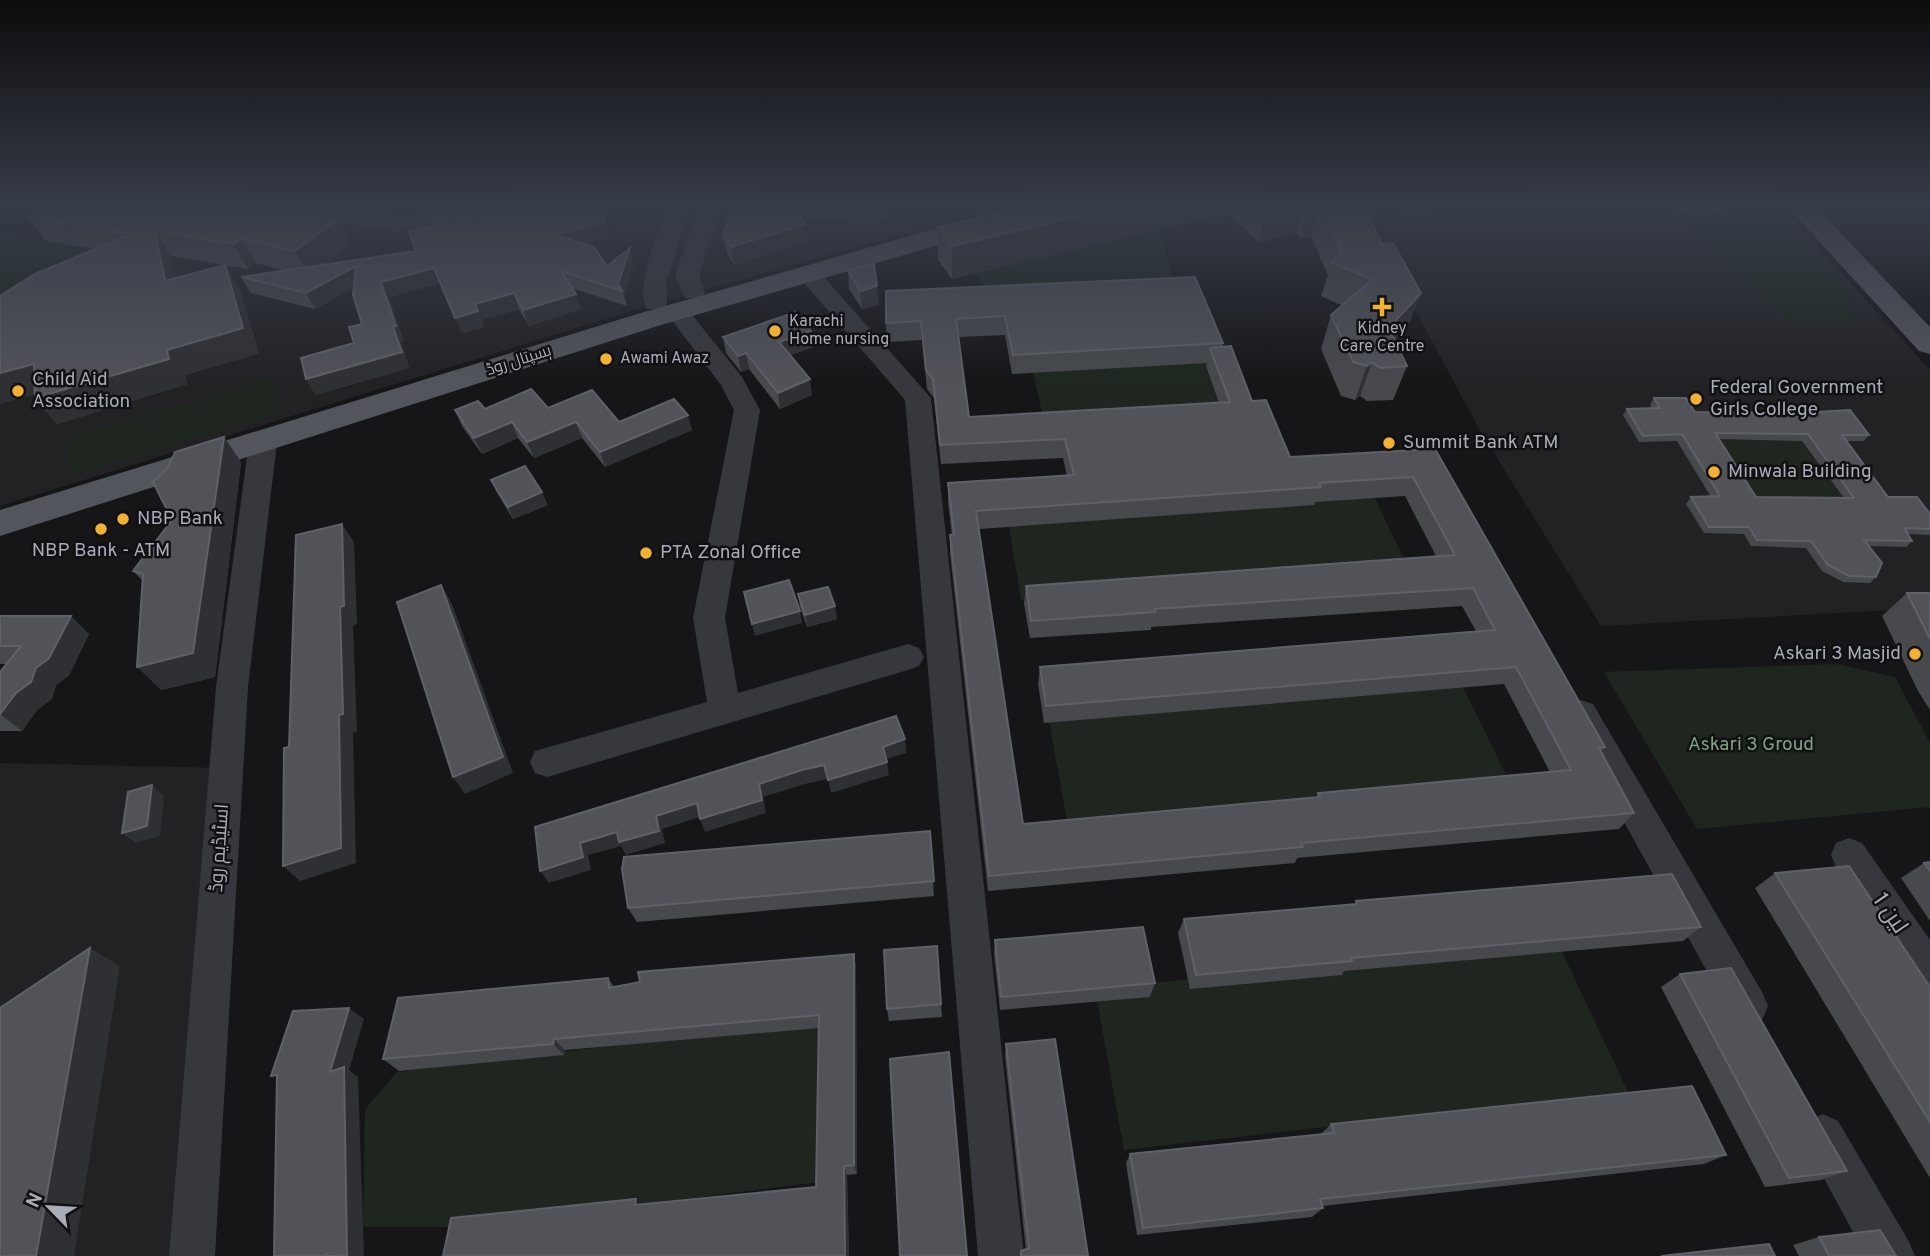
<svg xmlns="http://www.w3.org/2000/svg" width="1930" height="1256" font-family="Overpass,Cairo,sans-serif">
  <style>
    .built { fill: #222225 }
    .green { fill: #1e261f }
    .lines { fill: none; stroke-linecap: round; stroke-linejoin: round }
    .minor { fill: #37383d; fill-rule: evenodd }
    .major { fill: #53555c; fill-rule: evenodd }
    .wall { fill: #47494d; fill-rule: evenodd }
    .shaded-wall { fill: #2f3033 }
    .building { fill: #525359; stroke: #5f6168; stroke-width: 2; fill-rule: evenodd }
    .poi-dot { fill: #f2b134; stroke: #111113; stroke-width: 2.5 }
    .labels { text-anchor: middle; dominant-baseline: central; stroke-width: 5; stroke-linejoin: round; paint-order: stroke }
    .far-poi-label { font-size: 16px; fill: #a8adb8; stroke: #111113; text-anchor: start }
    .far-street-label { font-size: 16px; fill: #a8adb8; stroke: #111113 }
    .poi-label { font-size: 19px; fill: #a8adb8; stroke: #111113; text-anchor: start }
    .park-label { font-size: 19px; fill: #7fa381; stroke: #111113 }
    .street-label { font-size: 19px; fill: #a8adb8; stroke: #111113 }
    .near-street-label { font-size: 23px; fill: #a8adb8; stroke: #111113 }
  </style>
  <rect width="100%" height="100%" fill="#161618"/>
  <g class="built">
    <polygon points="93,207 999,207 655,304 0,506 0,257 33,244"/>
    <polygon points="1360,207 1781,207 1930,370 1930,608 1601,626 1478,427"/>
    <polygon points="0,763 226,768 192,1256 0,1256"/>
  </g>
  <g class="green">
    <polygon points="1362,207 1473,207 1478,216 1370,220"/>
    <polygon points="1489,207 1530,207 1538,219 1497,220"/>
    <polygon points="1604,207 1772,207 1855,298 1842,299 1863,322 1788,323 1692,227 1619,223"/>
    <polygon points="1160,229 1178,296 995,308 976,273"/>
    <polygon points="0,232 147,259 0,334"/>
    <polygon points="1206,360 1229,418 1046,431 1033,372"/>
    <polygon points="270,379 279,412 70,476 67,439"/>
    <polygon points="1710,439 1802,441 1848,505 1751,503"/>
    <polygon points="1374,496 1410,572 1021,600 1008,521"/>
    <polygon points="1836,664 1895,677 1930,743 1930,807 1697,829 1604,672"/>
    <polygon points="1462,685 1514,791 1069,833 1049,721"/>
    <polygon points="1557,941 1628,1092 1124,1150 1095,989"/>
    <polygon points="822,1020 820,1182 461,1227 363,1227 365,1109 397,1072"/>
  </g>
  <g class="lines">
    <g class="minor">
      <polygon points="301,207 327,207 396,217 427,215 471,207 518,207 515,212 507,213 427,229 396,231 309,217 301,216 298,211"/>
      <path d="M667,207h22l-23,76 1,21 -4,5h-16c-14,-20 13,-79 20,-102z"/>
      <polygon points="699,207 721,207 699,276 705,293 701,298 685,298 675,276"/>
      <polygon points="808,266 816,268 931,398 1024,1256 978,1256 905,400 800,278 797,273 800,268"/>
      <polygon points="677,304 685,306 742,377 760,410 725,618 738,693 908,644 919,648 924,657 919,666 908,670 547,777 535,773 530,762 535,751 707,702 693,618 734,410 721,385 665,311 669,306"/>
      <polygon points="263,433 273,436 277,442 248,687 215,1256 169,1256 216,687 249,442 253,436"/>
      <polygon points="1581,700 1593,704 1762,992 1768,1006 1762,1020 1748,1026 1734,1020 1564,714 1569,704"/>
      <polygon points="1849,838 1862,843 1930,940 1930,994 1916,988 1836,867 1831,855 1836,843"/>
      <polygon points="1823,1114 1838,1121 1908,1240 1915,1256 1866,1256 1801,1136 1808,1121"/>
    </g>
    <g class="major">
      <polygon points="1011,207 1054,207 1050,213 664,324 0,536 0,510 644,312"/>
      <polygon points="1788,207 1816,207 1930,327 1930,354 1919,351"/>
    </g>
  </g>
  <g class="wall">
    <polygon points="732,207 896,207 888,209 888,219 800,218 807,242 734,265 727,254 723,236"/>
    <polygon points="1023,207 1364,207 1382,244 1421,293 1408,326 1395,341 1407,366 1393,400 1367,401 1360,396 1355,400 1341,396 1321,349 1331,315 1343,306 1321,296 1328,275 1311,236 1301,239 1296,233 1259,242 1226,213 952,279 938,260 938,227"/>
    <polygon points="1400,207 1430,207 1431,209 1429,215 1406,216"/>
    <polygon points="1668,207 1729,207 1726,212 1673,213"/>
    <polygon points="28,216 348,236 345,238 349,246 322,265 416,251 468,217 610,236 584,244 607,266 634,264 624,296 627,306 572,288 581,309 529,326 519,309 481,320 484,327 462,333 440,283 389,297 404,341 401,342 409,368 315,395 354,343 362,324 354,287 315,309 251,293 241,277 288,271 256,263 248,269 171,256 176,278 225,265 240,290 259,353 185,375 187,384 57,424 35,398 94,249 46,241"/>
    <polygon points="848,270 879,305 862,309 849,289"/>
    <path d="M1195,277l28,66v3l29,55 38,56 145,-8 170,298 -4,5 33,61 -15,16 -322,29 -2,5 -307,28 -38,-338v-18h2l-4,-33v-19l119,-7 -4,-18 -122,6 -7,-66 -7,-9 -5,-49 -35,2 -1,-19zM1005,335l7,39 195,-11 -1,3 13,37 -250,14 -10,-80zM1405,496l31,60 -410,30 -2,18 6,34 121,-8v-3l311,-21 14,25 -436,36 -2,17 6,39 460,-39 46,88 -232,21 -2,4 -293,27 -44,-295 335,-24 1,-3z"/>
    <polygon points="723,337 814,347 790,355 812,395 780,409 749,369 741,372 726,353"/>
    <path d="M1654,398l41,14 174,23 -5,6h-17l41,56 42,17v21l-22,-1 4,7 -6,6 -37,-1 7,31 -6,6 -27,-1 -21,-11 -16,-23 -55,-2 -7,-12 -40,-1 -18,-29 5,-7h20l-34,-56 -38,1 -16,-27 4,-6h25l-2,-4zM1719,439l83,2 42,57 -88,-1z"/>
    <polygon points="548,408 619,422 692,430 605,467 582,438 534,458 518,438 482,454 462,426 455,410"/>
    <polygon points="224,437 241,462 215,677 161,690 143,581 133,571 172,520"/>
    <polygon points="491,480 548,505 513,519 497,493"/>
    <polygon points="1907,593 1930,593 1930,710 1918,691 1882,616"/>
    <polygon points="798,594 837,619 807,627 800,607"/>
    <polygon points="0,616 89,634 69,675 56,685 52,699 37,710 22,731 0,731 0,672 7,664 0,664"/>
    <polygon points="930,831 934,896 637,922 628,908"/>
    <polygon points="1930,862 1930,921 1901,878 1924,863"/>
    <polygon points="1775,873 1930,987 1930,1178 1755,888"/>
    <polygon points="1356,901 1701,927 1683,941 1344,971 1342,975 1190,989 1178,933 1184,919 1355,904"/>
    <polygon points="995,940 1155,983 1150,997 1000,1010 994,954"/>
    <polygon points="937,946 942,1017 889,1021 887,1009"/>
    <polygon points="854,954 856,967 857,1174 847,1175 849,1256 642,1205 816,1187 819,1028 565,1050 564,1055 399,1071 383,1059 608,978 614,987"/>
    <polygon points="1680,974 1847,1171 1821,1180 1765,1187 1661,987"/>
    <polygon points="1006,1044 1088,1256 1020,1256 1021,1251 1026,1250 1005,1056"/>
    <polygon points="1331,1124 1726,1155 1704,1164 1322,1206 1323,1208 1312,1217 1137,1235 1126,1163 1130,1154 1320,1135"/>
    <polygon points="1819,1237 1896,1256 1799,1256 1793,1245"/>
  </g>
  <g class="shaded-wall">
    <polygon points="1117,207 1227,207 1226,213 952,279 952,246"/>
    <polygon points="1275,207 1302,207 1296,233 1259,242 1266,209"/>
    <polygon points="1310,207 1319,207 1311,236 1301,239"/>
    <polygon points="336,211 348,236 345,238 349,246 309,276 295,251 326,219"/>
    <polygon points="606,221 610,236 561,250 556,235"/>
    <polygon points="805,224 807,242 734,265 731,247"/>
    <polygon points="155,231 171,256 182,306 165,281"/>
    <polygon points="242,238 256,263 248,269 233,244"/>
    <polygon points="630,248 634,264 624,296 622,291 618,284"/>
    <polygon points="225,265 240,290 259,353 185,375 187,384 57,424 35,398"/>
    <polygon points="356,266 364,282 315,309 306,293"/>
    <polygon points="434,268 441,283 389,297 404,341 401,342 409,368 315,395 306,379 393,327 381,282"/>
    <polygon points="877,286 879,305 862,309 860,291"/>
    <polygon points="514,293 519,309 481,320 484,327 462,333 455,318 475,304"/>
    <polygon points="1421,293 1408,326 1377,362 1389,328"/>
    <polygon points="576,294 581,309 529,326 523,310"/>
    <polygon points="811,331 814,347 782,358 779,342"/>
    <polygon points="746,353 749,369 741,372 738,356"/>
    <polygon points="1372,362 1360,396 1355,400 1367,366"/>
    <polygon points="34,364 55,389 0,404 0,373"/>
    <polygon points="810,379 812,395 780,409 778,393"/>
    <polygon points="688,415 692,430 605,467 600,452"/>
    <polygon points="512,422 518,438 482,454 474,438"/>
    <polygon points="576,422 582,438 534,458 527,442"/>
    <polygon points="224,437 241,462 215,677 161,690 137,667"/>
    <polygon points="542,492 548,505 513,519 508,507"/>
    <polygon points="342,524 354,542 357,624 353,626 357,731 353,733 356,863 300,881 283,866 339,715"/>
    <polygon points="441,585 452,604 513,773 465,794 453,777"/>
    <polygon points="835,606 837,619 807,627 805,615"/>
    <polygon points="800,611 802,623 755,636 752,624"/>
    <polygon points="71,616 89,634 69,675 56,685 52,699 37,710 22,731 0,714 36,668"/>
    <polygon points="905,739 906,753 884,760 883,747"/>
    <polygon points="887,762 889,775 831,793 828,780"/>
    <polygon points="824,765 827,779 805,784 763,797 766,813 705,832 700,819 759,784 802,770"/>
    <polygon points="152,785 164,796 160,836 136,843 122,833"/>
    <polygon points="697,803 703,816 662,829 665,843 626,855 621,846 588,855 591,870 549,883 540,871 580,843 617,832 656,816"/>
    <polygon points="90,948 120,966 74,1256 36,1256"/>
    <polygon points="854,954 856,967 857,1174 854,1165"/>
    <polygon points="349,1008 364,1019 349,1070 358,1077 364,1256 347,1256 330,1072"/>
    <polygon points="554,1039 565,1050 564,1055 553,1044"/>
    <polygon points="844,1166 847,1175 849,1256 845,1256"/>
  </g>
  <g class="building">
    <polygon points="43,207 317,207 336,211 326,219 336,221 295,251 242,238 233,244 155,231 165,281 225,265 243,328 167,350 169,359 35,398 34,364 0,373 0,296 35,274 131,234 28,216"/>
    <polygon points="509,207 598,207 606,221 556,235 594,247 607,266 630,248 618,284 622,291 561,271 576,294 523,310 514,293 475,304 478,311 455,318 434,268 381,282 396,326 393,327 402,352 306,379 301,358 354,343 349,327 362,324 353,295 356,266 306,293 241,277 416,251 409,232 434,226 432,220 465,212 468,217"/>
    <polygon points="732,207 793,207 805,224 731,247 723,236"/>
    <polygon points="1023,207 1117,207 952,246 938,227"/>
    <polygon points="1322,207 1364,207 1382,244 1393,243 1421,293 1389,328 1407,366 1380,368 1372,362 1367,366 1353,362 1331,315 1372,280 1331,262 1342,252"/>
    <polygon points="1406,207 1430,207 1431,209 1408,210"/>
    <polygon points="874,264 877,286 860,291 848,270"/>
    <path d="M1195,277l28,66 -210,12 -8,-39 -49,3 13,98 261,-15 -20,-54 21,-2 21,55 14,-1 24,57 145,-8 170,298 -6,1 35,65 -333,30 2,4 -314,29 -39,-341 4,-1 -6,-51 126,-8 -9,-36 -125,6 -7,-66 -7,-9 -5,-49 -35,2v-32zM1413,477l42,78 -429,31 5,35 124,-9 -1,-3 319,-21 22,42 -455,37 6,39 470,-39 55,103 -253,23 2,4 -297,27 -47,-313 345,-24 -2,-4z"/>
    <polygon points="796,312 811,331 779,342 810,379 778,393 746,353 738,356 723,337"/>
    <polygon points="531,389 548,408 592,390 619,422 674,399 688,415 600,452 576,422 527,442 512,422 474,438 455,410 478,401 485,409"/>
    <path d="M1654,398h32l9,14 103,1 52,-3 19,25h-27l46,62h29l13,17v15l-26,-1 8,13 -48,-1 18,23 -6,14 -27,-1 -21,-11 -17,-24 -54,-1 -8,-13h-40l-18,-30 29,-1 -38,-62 -39,2 -16,-27 33,-1zM1715,433l93,1 46,64 -98,-1z"/>
    <polygon points="224,437 193,653 137,667 143,574 133,571 172,520 153,482 168,468 175,452"/>
    <polygon points="525,466 542,492 508,507 491,480"/>
    <polygon points="342,524 344,606 340,607 343,714 339,715 341,848 283,866 284,748 289,747 296,535"/>
    <polygon points="789,580 800,611 752,624 744,592"/>
    <polygon points="441,585 503,757 453,777 397,602"/>
    <polygon points="828,587 835,606 805,615 798,594"/>
    <polygon points="1907,593 1930,593 1930,639"/>
    <polygon points="0,616 71,616 49,658 36,668 31,682 16,693 0,714 0,672 21,646 0,646"/>
    <polygon points="896,716 905,739 883,747 887,762 828,780 824,765 802,770 759,784 762,800 700,819 697,803 656,816 659,831 619,842 617,832 580,843 583,857 540,871 535,827"/>
    <polygon points="152,785 147,826 122,833 128,792"/>
    <polygon points="930,831 934,881 628,908 622,869 624,857"/>
    <polygon points="1930,862 1930,871 1924,863"/>
    <polygon points="1849,866 1930,987 1930,1122 1775,873"/>
    <polygon points="1672,874 1701,927 1351,958 1352,961 1196,975 1184,919 1357,904 1356,901"/>
    <polygon points="1143,927 1155,983 1001,997 995,940"/>
    <polygon points="937,946 941,1004 887,1009 884,950"/>
    <polygon points="90,948 36,1256 0,1256 0,1008"/>
    <polygon points="854,954 854,1165 844,1166 845,1256 443,1256 451,1218 636,1199 635,1205 816,1187 819,1015 554,1039 553,1044 383,1059 398,998 608,978 609,988 640,982 638,972"/>
    <polygon points="1731,968 1847,1171 1789,1178 1680,974"/>
    <polygon points="349,1008 330,1072 344,1067 347,1256 326,1256 327,1254 322,1256 274,1256 277,1075 271,1076 293,1011"/>
    <polygon points="1055,1039 1088,1256 1021,1256 1021,1251 1029,1248 1006,1044"/>
    <polygon points="949,1052 967,1256 900,1256 890,1059"/>
    <polygon points="1692,1086 1726,1155 1320,1199 1323,1208 1143,1228 1130,1154 1334,1133 1331,1124"/>
    <polygon points="1880,1230 1896,1256 1829,1256 1819,1237"/>
    <polygon points="1769,1244 1775,1256 1661,1256"/>
  </g>
  <linearGradient id="sky" x2="0" y2="1"><stop stop-color="#0c0c0d"/><stop offset="0.54" stop-color="#363c48"/><stop offset="1" stop-color="#363c48" stop-opacity="0"/></linearGradient>
  <rect width="1930" height="383" fill="url(#sky)"/>
  <g class="poi-dot">
    <path d="M1378.5 296.5h7v7h7v7h-7v7h-7v-7h-7v-7h7z"/>
    <circle cx="775" cy="331" r="7"/>
    <circle cx="606" cy="359" r="7"/>
    <circle cx="18" cy="391" r="7"/>
    <circle cx="1696" cy="399" r="7"/>
    <circle cx="1389" cy="443" r="7"/>
    <circle cx="1714" cy="472" r="7"/>
    <circle cx="123" cy="519" r="7"/>
    <circle cx="101" cy="529" r="7"/>
    <circle cx="646" cy="553" r="7"/>
    <circle cx="1915" cy="654" r="7"/>
  </g>
  <g class="labels">
    <g class="far-poi-label">
      <text x="789" y="322">Karachi<tspan x="789" dy="18">Home nursing</tspan></text>
      <text x="1382" y="329" text-anchor="middle">Kidney<tspan x="1382" dy="18">Care Centre</tspan></text>
      <text x="620" y="359">Awami Awaz</text>
    </g>
    <g class="far-street-label">
      <text transform="translate(519 361) rotate(-18)">ہسپتال روڈ</text>
    </g>
    <g class="poi-label">
      <text x="32" y="380">Child Aid<tspan x="32" dy="22">Association</tspan></text>
      <text x="1710" y="388">Federal Government<tspan x="1710" dy="22">Girls College</tspan></text>
      <text x="1403" y="443">Summit Bank ATM</text>
      <text x="1728" y="472">Minwala Building</text>
      <text x="137" y="519">NBP Bank</text>
      <text x="101" y="551" text-anchor="middle">NBP Bank - ATM</text>
      <text x="660" y="553">PTA Zonal Office</text>
      <text x="1901" y="654" text-anchor="end">Askari 3 Masjid</text>
    </g>
    <g class="park-label">
      <text x="1751" y="745">Askari 3 Groud</text>
    </g>
    <g class="street-label">
      <text transform="translate(220 848) rotate(-86)">اسٹیڈیم روڈ</text>
    </g>
    <g class="near-street-label">
      <text transform="translate(1889 914) rotate(56)">لین 1</text>
    </g>
  </g>
  <g transform="translate(49 1207) rotate(295)" stroke="#111113" stroke-width="5" paint-order="stroke">
  <path d="M0-5L12 26L0 18L-12 26Z" fill="#a8adb8"/>
  <text y="-10" font-size="19" font-weight="bold" text-anchor="middle" fill="#a8adb8">N</text>
  </g>
</svg>
